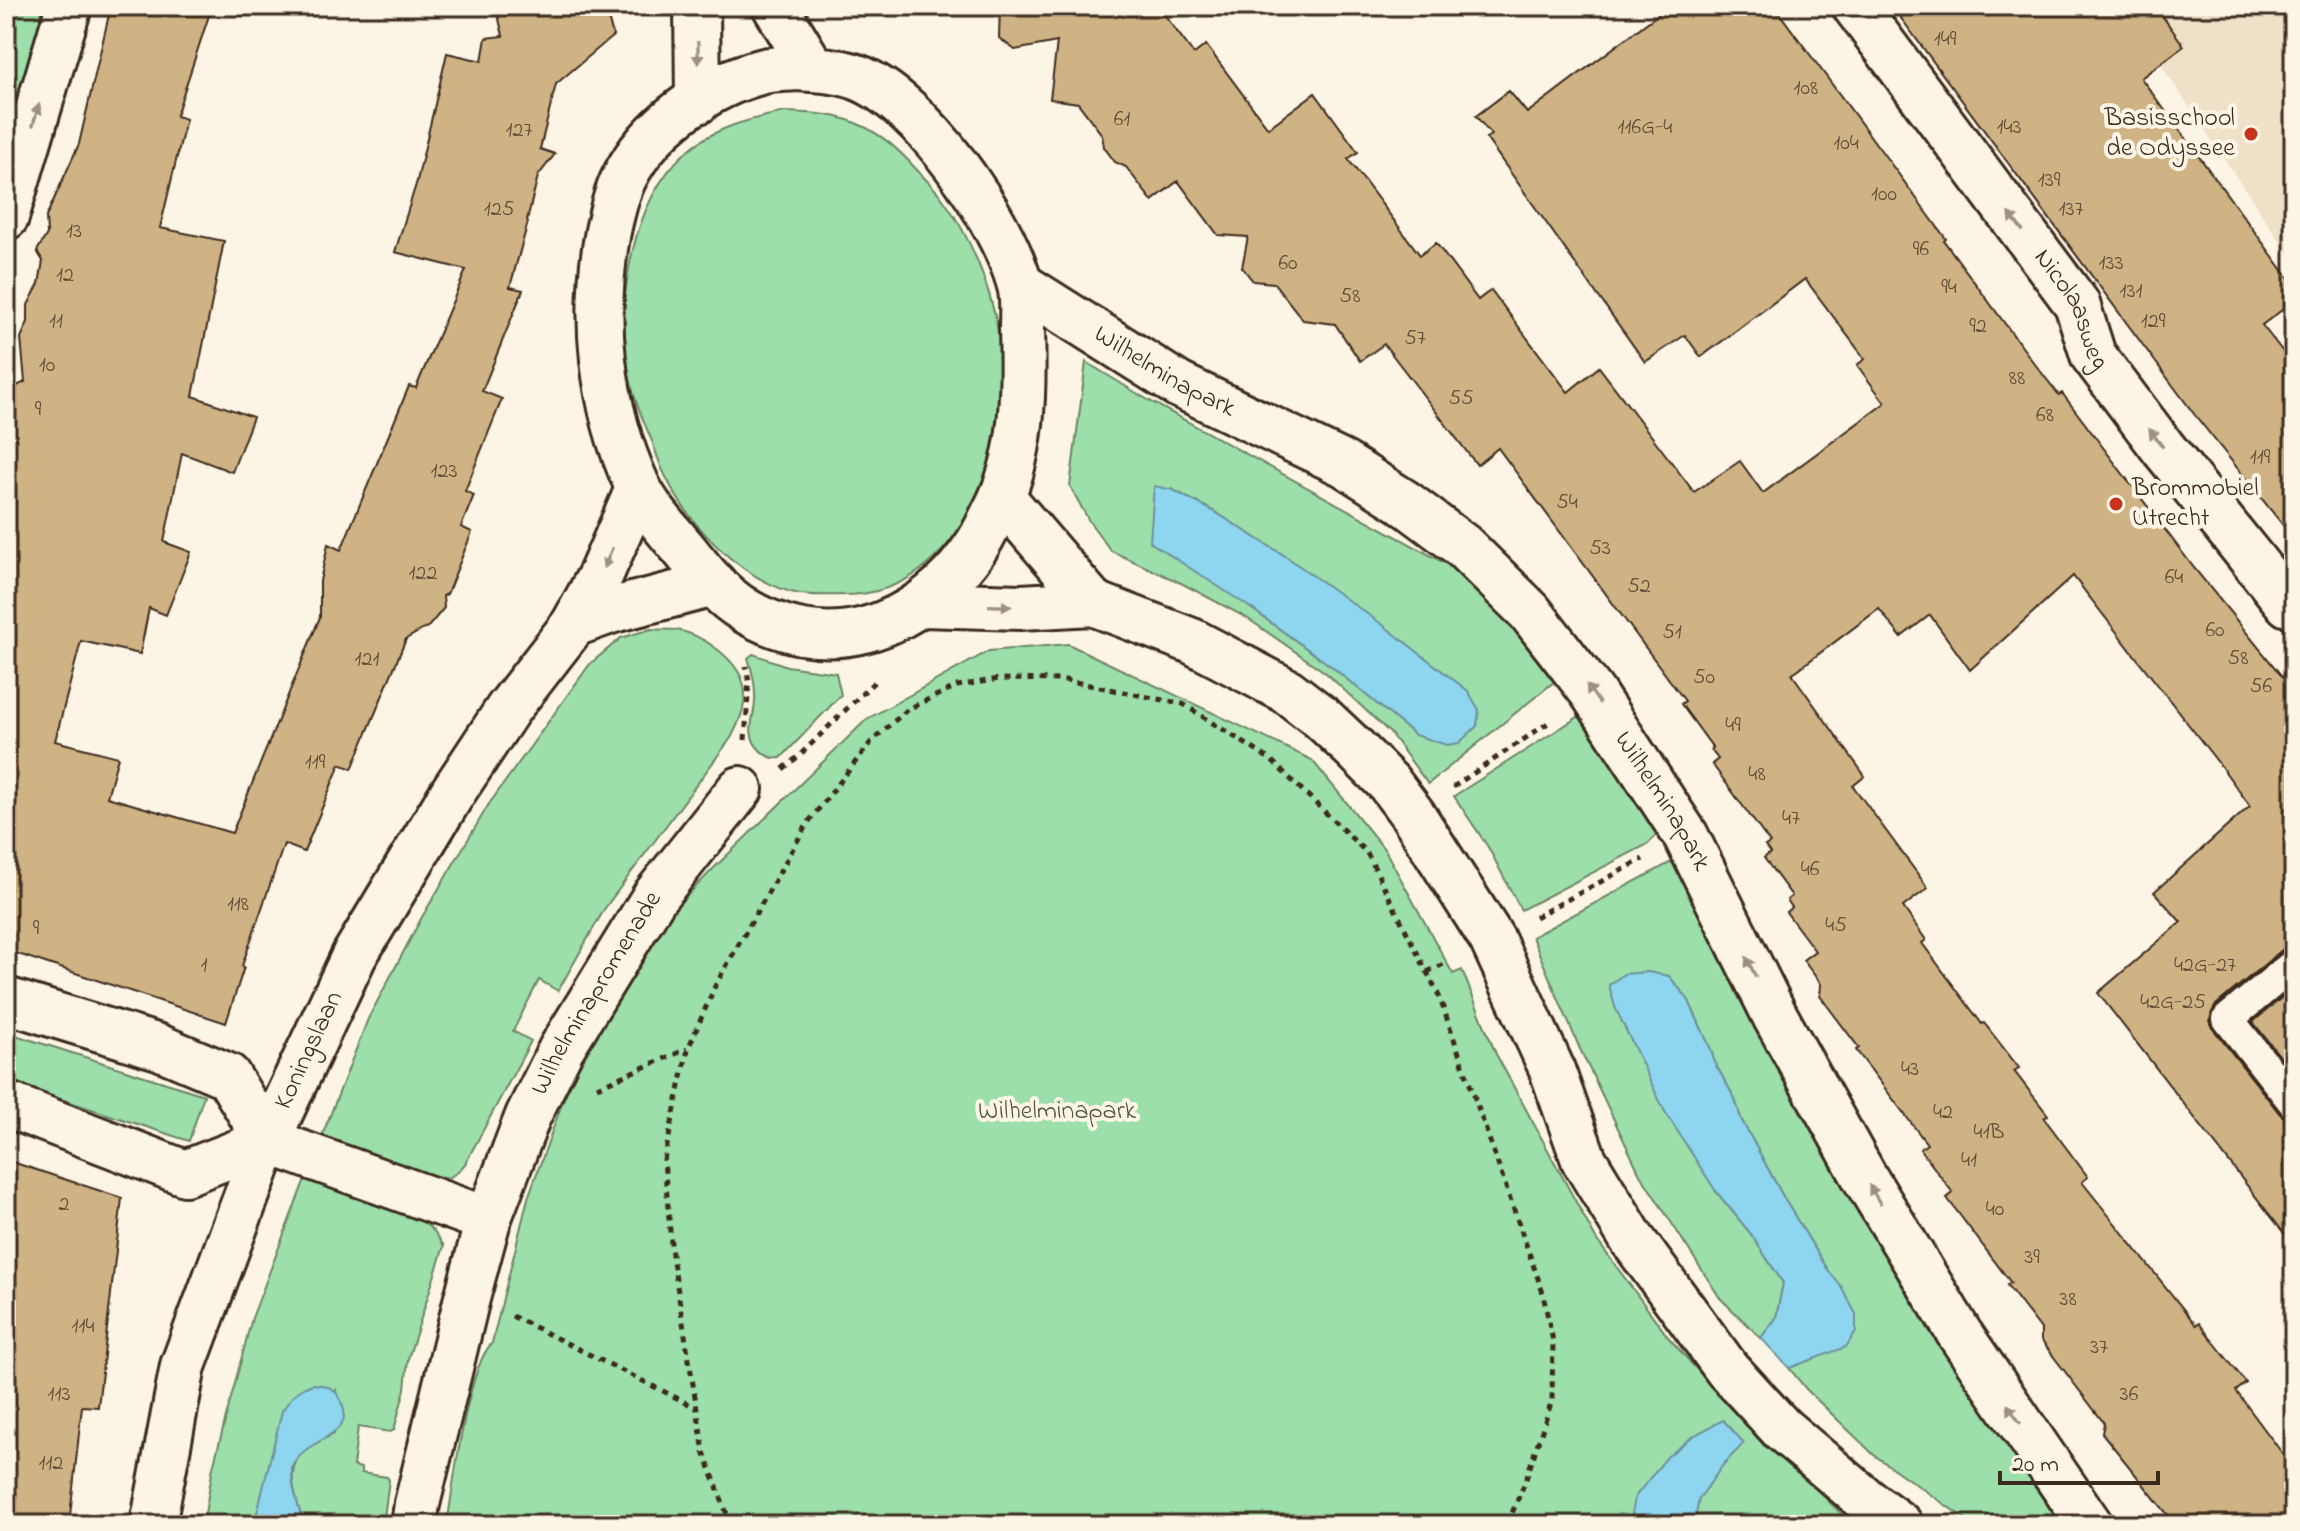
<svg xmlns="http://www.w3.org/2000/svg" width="2300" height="1531" font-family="'Indie Flower',sans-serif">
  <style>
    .built { fill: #efe1c8 }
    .green { fill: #9cdfaa; stroke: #6c8464; stroke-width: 2; fill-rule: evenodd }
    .water { fill: #8ed6ef; stroke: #6d919b; stroke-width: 2 }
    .building { fill: #d0b385; stroke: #3b2a1e; stroke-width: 2 }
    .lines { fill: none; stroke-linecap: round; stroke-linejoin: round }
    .lane-casing { stroke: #3b2a1e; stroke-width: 36 }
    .street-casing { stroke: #3b2a1e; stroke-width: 50 }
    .secondary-casing { stroke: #3b2a1e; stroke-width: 50 }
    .path { stroke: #3b2a1e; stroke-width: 5; stroke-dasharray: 6 6; stroke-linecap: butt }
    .lane { stroke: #fcf5e5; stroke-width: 30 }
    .street { stroke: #fcf5e5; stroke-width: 44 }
    .secondary { stroke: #fcf5e5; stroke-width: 44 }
    .oneway { fill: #9c9082 }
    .poi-dot { fill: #c8321e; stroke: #fcf5e5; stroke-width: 3 }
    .labels { text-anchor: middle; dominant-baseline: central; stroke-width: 8; stroke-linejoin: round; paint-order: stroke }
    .number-label { font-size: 22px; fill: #604c38 }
    .poi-label { font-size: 26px; fill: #3b2a1e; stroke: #fcf5e5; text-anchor: end }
    .street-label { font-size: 26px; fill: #3b2a1e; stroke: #fcf5e5 }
    .park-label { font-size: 26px; fill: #535741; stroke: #fcf5e5 }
  </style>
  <rect width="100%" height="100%" fill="#fcf5e5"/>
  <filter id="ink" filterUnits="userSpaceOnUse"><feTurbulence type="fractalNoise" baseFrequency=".0125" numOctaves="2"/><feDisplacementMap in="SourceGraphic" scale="16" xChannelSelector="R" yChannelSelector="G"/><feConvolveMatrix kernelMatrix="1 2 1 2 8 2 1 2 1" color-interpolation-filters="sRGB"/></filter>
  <g filter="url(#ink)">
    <polygon class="built" points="2121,6 2294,6 2294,262"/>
    <g class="green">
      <polygon points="6,6 46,6 6,138"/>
      <path d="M785,112c24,1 50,1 73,12 24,10 42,27 59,46 7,8 16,16 23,25 35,46 57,108 62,165 1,15 -1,32 -2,48 -2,25 -5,50 -15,73 -26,60 -68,113 -139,114 -17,0 -38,2 -55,-3 -55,-17 -103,-68 -127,-119 -5,-10 -8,-21 -12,-32 -10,-23 -20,-46 -24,-71 -13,-67 4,-169 57,-217 27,-25 64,-34 100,-41z"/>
      <path d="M1086,362l62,38 313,172 51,50 43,59 -127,103 -38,-51 -64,-60 -79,-55 -64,-34 -72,-33 -22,-30 -19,-35zM1173,490l42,22 73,46 127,177 -84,-69 -83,-60z"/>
      <path d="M651,629c8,1 17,0 25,1 15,2 29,10 41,19 35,27 34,52 14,89l-126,170 -47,83 -19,-11 -26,51 18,10 -66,123 -7,8 -8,5 -28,1 -100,-42 46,-117 54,-102 67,-113 101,-140 31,-26z"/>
      <path d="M1068,644l244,116 73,90 68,124 9,-4 34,84 100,185 73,99 55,62 129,125h-1406c6,-37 20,-158 45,-182l36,-145 41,-114 54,-93 50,-81 42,-43 152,-148 122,-68z"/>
      <path d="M753,654l34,12 49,7 5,22 -60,63c-9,1 -16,-2 -22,-9 -16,-17 -2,-35 -4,-54 0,-13 -3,-25 -7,-37z"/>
      <polygon points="1584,715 1658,834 1648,844 1521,910 1488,847 1454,796 1578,717"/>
      <polygon points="1673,861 1792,1095 1923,1313 2066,1525 1974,1525 1874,1455 1806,1389 1789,1368 1816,1356 1842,1288 1828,1270 1786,1202 1741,1119 1735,1099 1714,1062 1712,1052 1688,999 1715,1190 1751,1234 1783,1283 1776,1318 1761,1338 1720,1298 1640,1174 1580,1049 1532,937"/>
      <polygon points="6,1032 204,1095 189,1141 6,1081"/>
      <path d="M308,1171l115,51 11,9 10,15 -36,113 -3,30 -11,41 -4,2 -32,-5 -5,39 8,2v5l26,4 2,3 -6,45h-80c-5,-26 -22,-56 3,-76 8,-6 19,-10 28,-15l2,-43 -79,122 -3,12h-51l10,-58 39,-149z"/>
    </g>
    <g class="water">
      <polygon points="1154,486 1173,490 1215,512 1288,558 1383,625 1468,691 1479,710 1477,726 1459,743 1447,745 1415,735 1331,666 1248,606 1150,542"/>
      <polygon points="1648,972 1669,976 1688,999 1712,1052 1714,1062 1735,1099 1741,1119 1786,1202 1828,1270 1842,1288 1856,1314 1856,1331 1846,1347 1789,1368 1761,1338 1776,1318 1783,1283 1751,1234 1715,1190 1664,1110 1615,1007 1609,985 1624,974"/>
      <path d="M313,1384c12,1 21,3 26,13 23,41 -36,41 -46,68 -5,14 7,44 10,60h-49l28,-114c9,-14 15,-22 31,-27z"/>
      <polygon points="1723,1420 1744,1443 1723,1465 1699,1499 1694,1525 1630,1525 1635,1497 1667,1457 1693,1436"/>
    </g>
    <g class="building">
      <polygon points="111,6 212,6 176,116 186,119 160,228 224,241 193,396 253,417 232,472 182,453 164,542 191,552 166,615 149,608 140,654 81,641 55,741 118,757 107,797 232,833 320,617 320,581 328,544 341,550 409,386 416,388 466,270 395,252 417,181 447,53 482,61 486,38 503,36 496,6 605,6 613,36 556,84 540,149 555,154 538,176 527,220 528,222 510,287 523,290 482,391 502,399 465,491 474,495 461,527 472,532 447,594 443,596 444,608 429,626 406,639 352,769 340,764 304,852 284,844 242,966 244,967 226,1023 6,950 6,421 10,419 9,390 25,382 21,338 28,322 28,305 39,284 43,261 37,251 47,234 46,217 79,144"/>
      <polygon points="1000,6 1158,6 1194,54 1206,45 1268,128 1315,93 1358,152 1348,159 1420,255 1436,243 1478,300 1491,290 1568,392 1599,367 1694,492 1740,461 1763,493 1885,403 1857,365 1865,359 1805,279 1701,357 1685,335 1645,362 1486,138 1491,135 1476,116 1509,91 1527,113 1669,6 1774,6 1928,214 1946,239 1944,241 2031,359 2059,395 2062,393 2194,568 2294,691 2294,946 2282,950 2216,1005 2212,1012 2210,1021 2214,1030 2280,1114 2287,1119 2294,1121 2294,1246 2098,993 2181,922 2154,892 2250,806 2223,769 2073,576 1970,670 1930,615 1901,637 1879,609 1792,674 1865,776 1853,786 1928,888 1903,907 1926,940 1922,943 1982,1024 1984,1023 2019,1068 2014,1071 2048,1115 2044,1118 2088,1177 2082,1182 2196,1325 2199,1323 2246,1383 2236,1391 2294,1469 2294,1525 2176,1525 2102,1433 2104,1423 2041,1340 2041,1329 2007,1285 2011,1283 1947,1198 1953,1193 1920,1149 1927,1144 1856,1050 1859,1048 1820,996 1821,984 1803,960 1815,951 1786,912 1792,907 1787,900 1792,896 1764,858 1770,853 1765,846 1770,843 1712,764 1718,759 1711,750 1713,748 1681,704 1685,701 1498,448 1477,465 1384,344 1360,361 1335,324 1303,320 1274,283 1253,281 1242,267 1248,237 1218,235 1178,181 1152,201 1126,167 1115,162 1104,147 1102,135 1078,103 1050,99 1057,42 1015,50 999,38"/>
      <polygon points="1892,6 2155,6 2184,46 2141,78 2294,285 2294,301 2262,325 2294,366 2294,539 2194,414"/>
      <polygon points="2294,987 2294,1074 2253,1022"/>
      <polygon points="6,1160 122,1198 98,1407 82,1406 69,1525 6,1525"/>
    </g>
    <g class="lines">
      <g class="lane-casing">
        <polyline id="lane" points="2294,964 2228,1019 2294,1103"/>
      </g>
      <g class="street-casing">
        <g id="street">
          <path id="s1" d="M1855,6l222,298 16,51 70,93 125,156 6,2"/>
          <polyline points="6,217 69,6"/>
          <path id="s2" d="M1021,285l158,100 165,79 60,38 59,44 67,66 62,80 94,144 89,180 90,162 94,155 131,192"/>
          <polyline points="574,624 613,610 714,584"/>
          <polyline points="6,1000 159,1047 228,1076 267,1141"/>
          <polyline points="6,1104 185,1173 267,1141"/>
          <polyline points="267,1141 488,1220"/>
          <path id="s3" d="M153,1525l30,-159 84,-225 87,-185 99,-164 55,-83 66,-85 27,-50 37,-85"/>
          <path id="s4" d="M414,1525l3,-21 49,-202 22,-82 40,-104 33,-67 94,-153 85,-107"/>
        </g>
      </g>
      <g class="secondary-casing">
        <g id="secondary">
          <polyline points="697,6 698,101"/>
          <polyline points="775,6 813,69"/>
          <path d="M795,68c21,1 41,2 62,9 64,24 144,141 162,205 5,14 3,32 3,47 2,62 2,129 -28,184 -6,12 -11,24 -19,35 -38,56 -103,97 -173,84 -22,-4 -47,-14 -65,-27 -21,-15 -38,-37 -54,-57 -16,-19 -36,-41 -46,-63 -36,-79 -45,-170 -29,-254 4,-18 8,-37 16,-53 26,-52 83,-93 140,-107 10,-2 21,-2 31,-3z"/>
          <polyline points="1003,498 1093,603"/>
          <polyline points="922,604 1021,607 1093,603 1192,641 1287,691 1322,718 1355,749 1389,783 1413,815 1492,939 1551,1067 1584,1160 1632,1239 1727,1369 1781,1428 1867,1501 1900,1525"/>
        </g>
      </g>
      <g class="path">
        <polyline points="745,740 749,681 746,666"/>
        <polyline points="783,769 800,755 877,679"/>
        <polyline points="1453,787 1551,721"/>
        <polyline points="1535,917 1643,859"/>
        <polyline points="1427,972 1448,962"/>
        <polyline points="597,1087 687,1049"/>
        <polyline points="512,1316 695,1407"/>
        <polyline points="731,1525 704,1452 672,1255 664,1160 688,1049 715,986 807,824 871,742 908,709 957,686 999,679 1065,680 1183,704 1271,760 1367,853 1439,996 1542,1290 1553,1341 1552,1400 1525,1482 1507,1525"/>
      </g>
      <use href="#lane" class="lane"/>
      <use href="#street" class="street"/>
      <use href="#secondary" class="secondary"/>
    </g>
    <defs><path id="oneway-solid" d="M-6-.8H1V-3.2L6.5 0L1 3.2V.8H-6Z" transform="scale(2)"/></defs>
    <g class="oneway">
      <use href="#oneway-solid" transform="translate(698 53) rotate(89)"/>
      <use href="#oneway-solid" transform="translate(36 115) rotate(-73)"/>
      <use href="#oneway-solid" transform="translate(2016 222) rotate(-127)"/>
      <use href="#oneway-solid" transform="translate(2156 438) rotate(-127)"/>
      <use href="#oneway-solid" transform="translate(608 558) rotate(113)"/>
      <use href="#oneway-solid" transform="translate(1000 606) rotate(2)"/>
      <use href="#oneway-solid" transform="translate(1593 694) rotate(-125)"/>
      <use href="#oneway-solid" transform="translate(1751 967) rotate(-116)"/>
      <use href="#oneway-solid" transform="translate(1875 1195) rotate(-121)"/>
      <use href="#oneway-solid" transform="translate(2014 1414) rotate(-124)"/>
    </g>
  </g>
  <g class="poi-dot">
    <circle cx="2251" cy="134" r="8"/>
    <circle cx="2116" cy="504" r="8"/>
  </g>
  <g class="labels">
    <g class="number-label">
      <text x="1945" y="40">149</text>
      <text x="1806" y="89">108</text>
      <text x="1122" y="120">61</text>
      <text x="1645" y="128">116G-4</text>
      <text x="2009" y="128">143</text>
      <text x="519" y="131">127</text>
      <text x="1846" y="144">104</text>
      <text x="2049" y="181">139</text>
      <text x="1884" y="195">100</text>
      <text x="499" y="210">125</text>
      <text x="2071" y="210">137</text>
      <text x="74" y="232">13</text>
      <text x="1921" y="250">96</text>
      <text x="1288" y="264">60</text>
      <text x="2111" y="264">133</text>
      <text x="65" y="276">12</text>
      <text x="1949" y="288">94</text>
      <text x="2131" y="292">131</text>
      <text x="1350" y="297">58</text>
      <text x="56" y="322">11</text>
      <text x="2153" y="322">129</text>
      <text x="1978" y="327">92</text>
      <text x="1415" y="339">57</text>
      <text x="47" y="366">10</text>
      <text x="2017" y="379">88</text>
      <text x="1461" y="399">55</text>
      <text x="38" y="410">9</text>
      <text x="2045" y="416">68</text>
      <text x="2260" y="458">119</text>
      <text x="444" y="472">123</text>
      <text x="1567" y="503">54</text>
      <text x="1600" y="549">53</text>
      <text x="423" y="574">122</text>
      <text x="2174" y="578">64</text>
      <text x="1639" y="587">52</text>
      <text x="2215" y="631">60</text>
      <text x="1672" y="633">51</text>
      <text x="2238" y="659">58</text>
      <text x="367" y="660">121</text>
      <text x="1704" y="678">50</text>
      <text x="2261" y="687">56</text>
      <text x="1733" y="726">49</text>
      <text x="315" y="763">119</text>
      <text x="1757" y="775">48</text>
      <text x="1791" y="819">47</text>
      <text x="1810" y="870">46</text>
      <text x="238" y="905">118</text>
      <text x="1836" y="926">45</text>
      <text x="36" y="929">9</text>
      <text x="204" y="966">1</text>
      <text x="2205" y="966">42G-27</text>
      <text x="2173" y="1003">42G-25</text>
      <text x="1910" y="1070">43</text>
      <text x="1943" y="1113">42</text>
      <text x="1989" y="1133">41B</text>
      <text x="1969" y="1161">41</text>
      <text x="64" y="1205">2</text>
      <text x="1995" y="1210">40</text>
      <text x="2032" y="1258">39</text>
      <text x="2068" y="1300">38</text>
      <text x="83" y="1327">114</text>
      <text x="2099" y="1348">37</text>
      <text x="59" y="1395">113</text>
      <text x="2129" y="1395">36</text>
      <text x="51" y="1464">112</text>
    </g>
    <g class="poi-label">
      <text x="2235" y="119">Basisschool<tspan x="2235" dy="30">de Odyssee</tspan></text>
      <text x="2132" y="489" text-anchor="start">Brommobiel<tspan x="2132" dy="30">Utrecht</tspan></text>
    </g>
    <g class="street-label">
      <text stroke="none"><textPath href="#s1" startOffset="374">Nicolaasweg</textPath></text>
      <text stroke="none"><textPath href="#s2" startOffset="168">Wilhelminapark</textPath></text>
      <text stroke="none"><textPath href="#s2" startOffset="840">Wilhelminapark</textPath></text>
      <text stroke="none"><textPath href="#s4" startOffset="566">Wilhelminapromenade</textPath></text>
      <text stroke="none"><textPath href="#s3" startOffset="502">Koningslaan</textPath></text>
    </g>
    <g class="park-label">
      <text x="1057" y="1112">Wilhelminapark</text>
    </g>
  </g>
  <rect width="2300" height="1531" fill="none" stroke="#fcf5e5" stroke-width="32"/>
  <rect x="16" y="16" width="2268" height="1499" fill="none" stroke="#3b2a1e" stroke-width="3" filter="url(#ink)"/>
  <path d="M2000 1471v12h158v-12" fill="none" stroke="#3b2a1e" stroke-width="4"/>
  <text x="2012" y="1471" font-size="24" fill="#3b2a1e" stroke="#fcf5e5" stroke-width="6" paint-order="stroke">20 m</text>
</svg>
